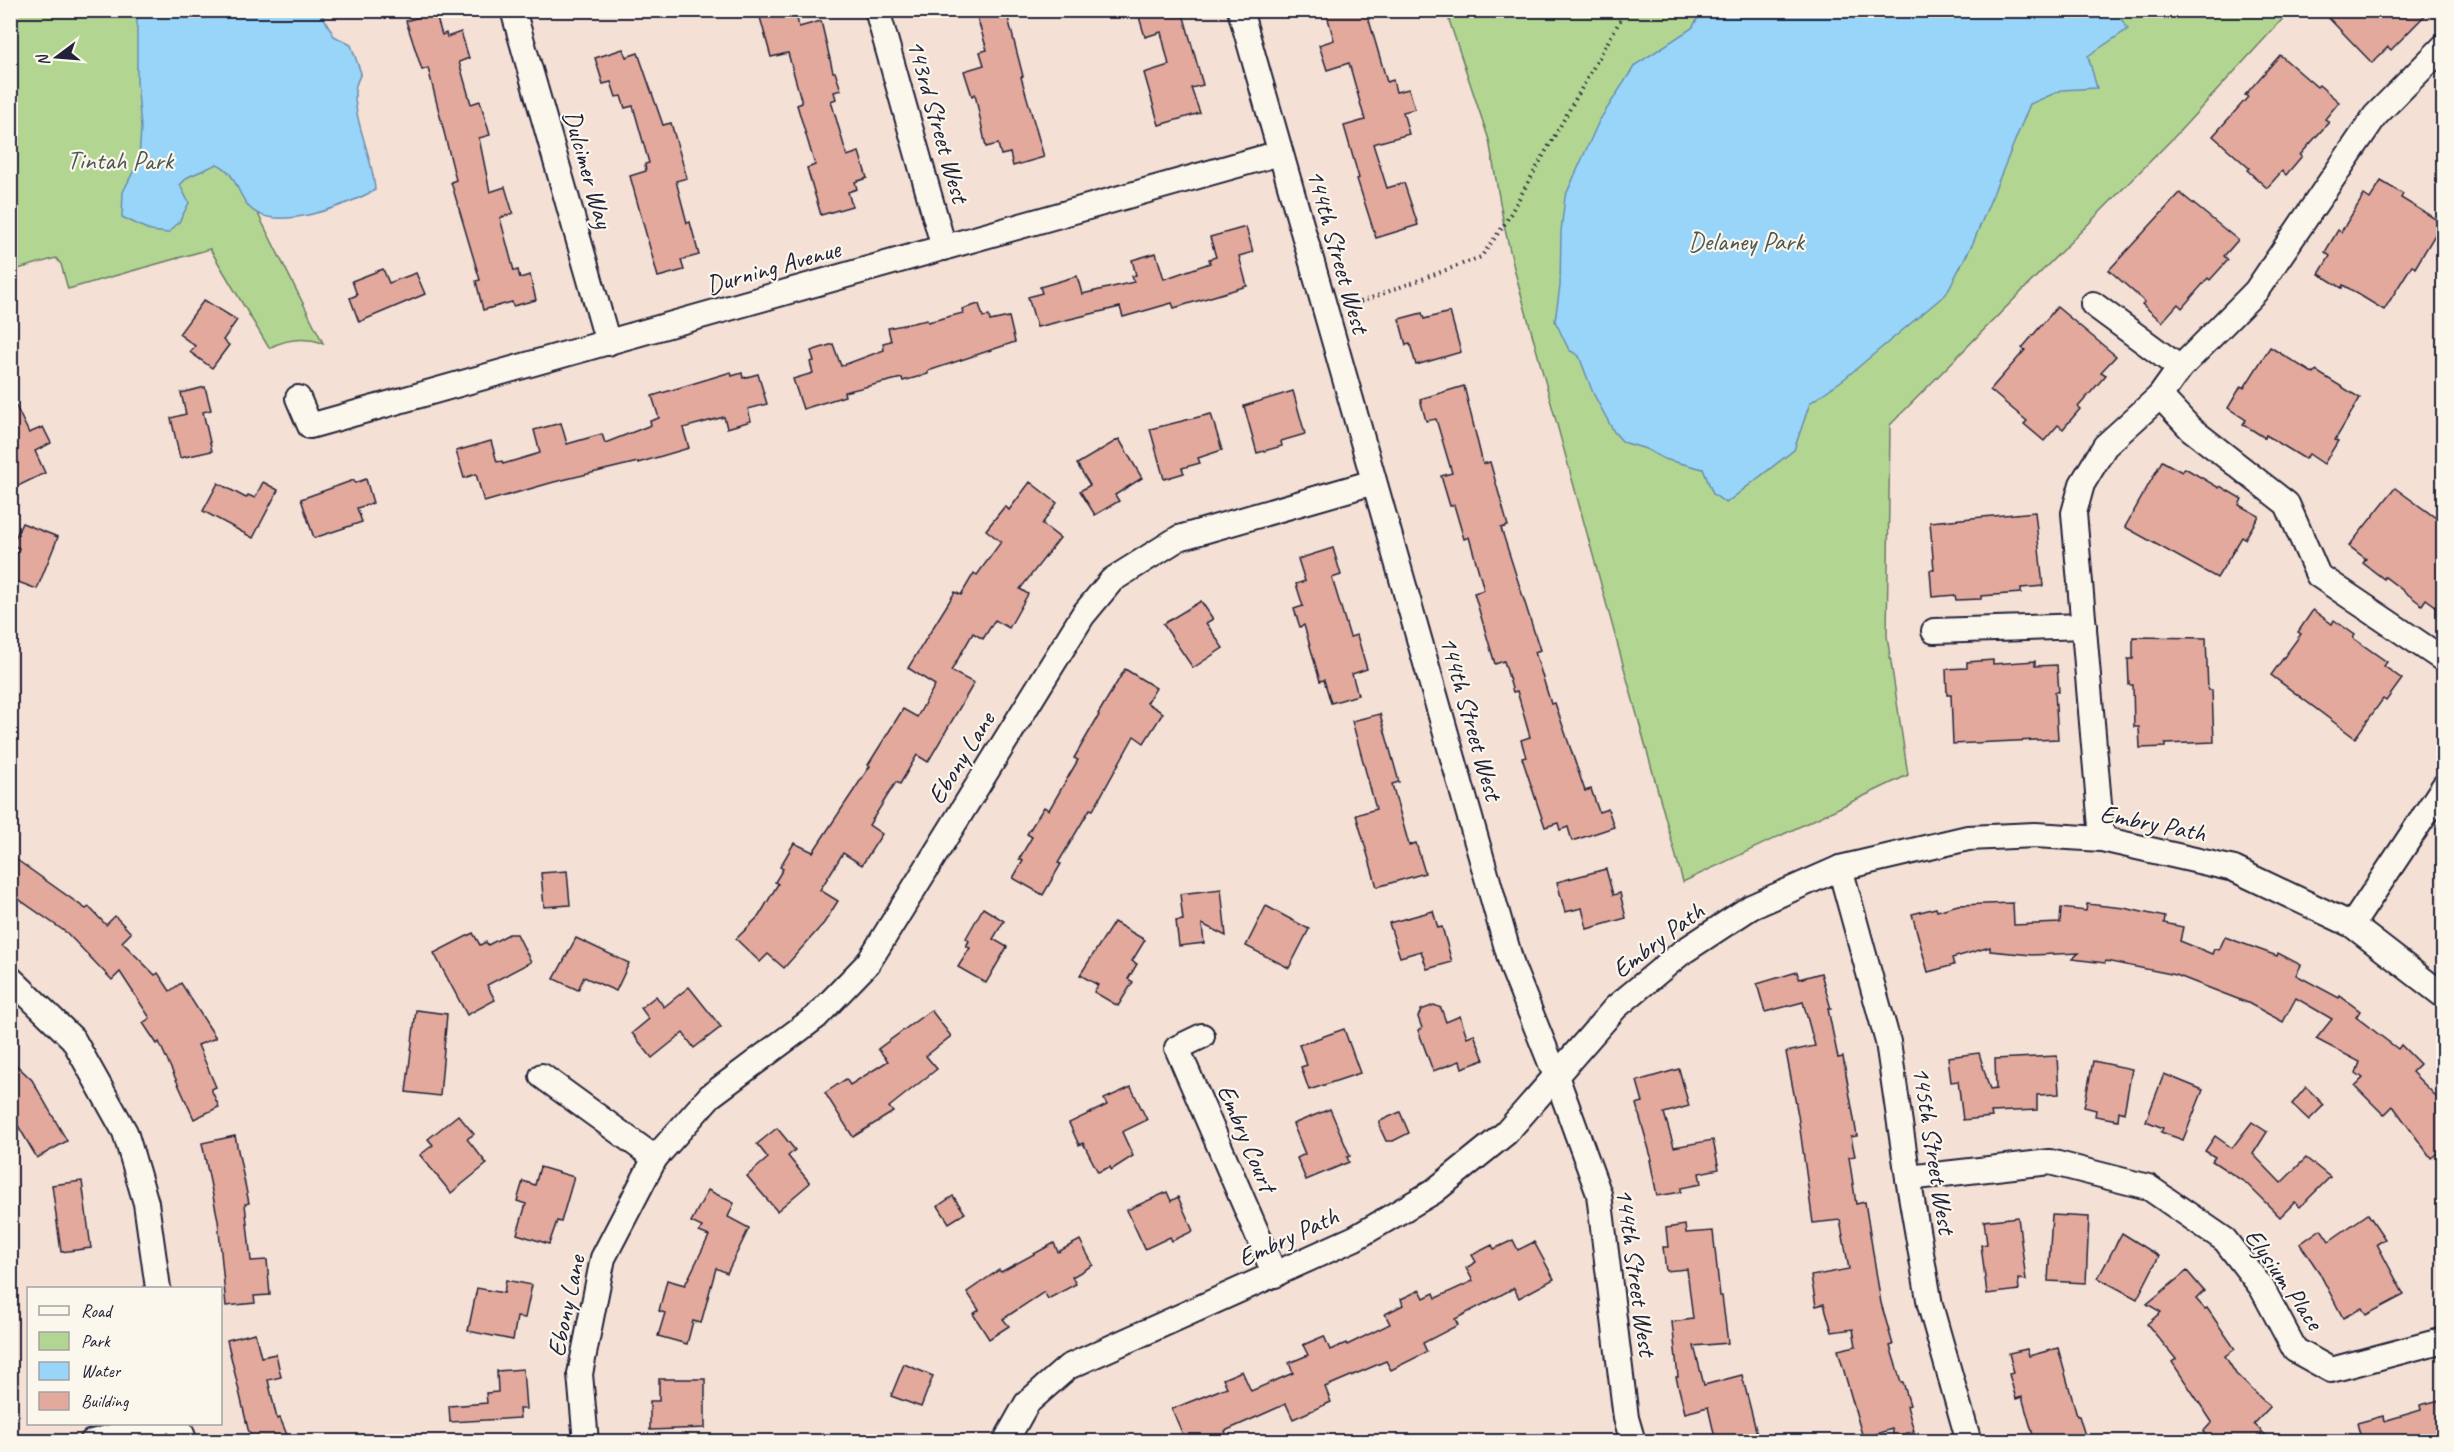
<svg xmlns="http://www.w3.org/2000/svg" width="2454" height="1452" font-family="Caveat,sans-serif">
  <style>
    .green { fill: #b2d691; stroke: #6a7c66; stroke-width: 1.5 }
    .water { fill: #98d5f9; stroke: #698dad; stroke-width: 1.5 }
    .building { fill: #e2a99c; stroke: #22223b; stroke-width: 1.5 }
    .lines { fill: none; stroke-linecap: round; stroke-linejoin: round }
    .minor-casing { stroke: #22223b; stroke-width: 28 }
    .path { stroke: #22223b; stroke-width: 4; stroke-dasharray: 1.5 4.5; stroke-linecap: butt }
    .minor { stroke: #fbf7ec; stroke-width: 24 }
    .labels { text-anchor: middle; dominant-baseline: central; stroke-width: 4.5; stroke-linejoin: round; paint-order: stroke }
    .street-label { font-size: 26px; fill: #22223b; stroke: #fbf7ec }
    .park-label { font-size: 26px; fill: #4d5855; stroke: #fbf7ec }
  </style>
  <rect width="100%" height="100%" fill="#f4e0d4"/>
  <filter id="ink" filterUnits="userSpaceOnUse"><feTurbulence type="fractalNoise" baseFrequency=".0167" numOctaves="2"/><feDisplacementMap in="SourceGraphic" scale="12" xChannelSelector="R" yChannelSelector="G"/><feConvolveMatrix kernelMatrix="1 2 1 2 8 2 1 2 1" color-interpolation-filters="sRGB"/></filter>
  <g filter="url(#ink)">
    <g class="green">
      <path d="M11,11h169l80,207 63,125c-19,-6 -37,-4 -54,5l-59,-99 -142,40 -7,-25 -5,-6 -45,13z"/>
      <polygon points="1446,11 2290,11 2177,134 1890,425 1887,636 1908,775 1683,882 1515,272 1504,225 1489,140"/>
    </g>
    <g class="water">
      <polygon points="2115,10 2128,29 2088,56 2097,88 2062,90 2030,104 1973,243 1946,294 1844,379 1810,403 1794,450 1726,503 1713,494 1703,469 1664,459 1646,449 1623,442 1614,432 1593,393 1579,356 1569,350 1555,321 1560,286 1561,231 1565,197 1599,121 1635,65 1692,28 1702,11"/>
      <path d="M137,11h183l14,25 17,9 10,28c-2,5 -6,12 -6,18 -1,32 18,66 20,99 -27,15 -101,44 -126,17 -13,-15 -13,-35 -32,-43l-29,13 -8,8 9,18 -10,19 -11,11 -17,-2 -29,-14 1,-25 16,-32 2,-32 -4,-47z"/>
    </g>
    <g class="building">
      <polygon points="758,10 790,10 791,15 796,14 799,27 821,21 833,72 835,72 841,90 834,92 836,99 831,101 847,156 859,152 867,178 855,182 857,189 848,192 852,206 821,215 807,168 815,165 797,105 802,103 788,53 771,57"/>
      <polygon points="975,10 1006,10 1023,76 1021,77 1044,157 1013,166 1010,153 1001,155 998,144 986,147 975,94 972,96 964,71 984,65 980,52 987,50"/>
      <polygon points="1137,10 1182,10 1203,85 1191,88 1200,113 1159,125 1144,73 1169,65 1161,32 1145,37"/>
      <polygon points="1341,10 1366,10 1387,82 1393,80 1396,92 1409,89 1415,109 1403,112 1409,134 1373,144 1387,188 1404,183 1418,225 1376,238 1357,179 1359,178 1344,126 1365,120 1349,63 1327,70 1319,45 1334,40 1327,15"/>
      <polygon points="2321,10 2430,10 2391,50 2388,47 2372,63"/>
      <polygon points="435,12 442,35 446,33 447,37 461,32 469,58 459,62 471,104 480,101 490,135 479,138 490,192 505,187 513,213 500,218 514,271 518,270 520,278 530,275 536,300 513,306 512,302 483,310 476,281 480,280 451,182 456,180 428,68 422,70 406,21"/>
      <polygon points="623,49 626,57 638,53 663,125 671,123 687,178 676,181 687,223 690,222 699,255 681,260 684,270 658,277 630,176 646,171 645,164 649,163 633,106 625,108 621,96 616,97 611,82 603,84 595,58"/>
      <polygon points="2280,55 2317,87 2319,85 2339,102 2325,119 2329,122 2300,155 2302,156 2286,175 2282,171 2267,188 2247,170 2249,168 2213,136 2248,97 2245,95"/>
      <polygon points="2381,181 2403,194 2401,198 2442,223 2415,268 2412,265 2384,310 2343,285 2342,288 2319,274 2330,256 2325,252 2338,230 2341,232 2364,195 2370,199"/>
      <polygon points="2180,193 2238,240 2224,256 2228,260 2210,280 2208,278 2182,308 2178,304 2162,322 2142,304 2145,302 2109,270"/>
      <polygon points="1246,227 1253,252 1239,256 1247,286 1174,308 1172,303 1123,317 1120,307 1037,327 1028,297 1042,293 1040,287 1077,276 1082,294 1134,282 1132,276 1136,275 1132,260 1156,253 1164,279 1210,263 1209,259 1216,257 1210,237"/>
      <polygon points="383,269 389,283 416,273 425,294 359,322 350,298 357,295 352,281"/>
      <polygon points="204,300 237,320 223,340 229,345 212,368 190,352 195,346 179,334"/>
      <polygon points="979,304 983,317 989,316 990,321 1009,317 1015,342 928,371 928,374 903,381 902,378 844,392 845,396 803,409 793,379 813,373 810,362 814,361 811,351 833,344 841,366 884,350 883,343 891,341 888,328 927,320 928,322 963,313 962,309"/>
      <polygon points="2057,307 2116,356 2101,372 2106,375 2078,407 2080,409 2063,429 2058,425 2044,441 2024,424 2027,421 1990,390 2025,350 2022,348"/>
      <polygon points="1450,312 1461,352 1416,365 1410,344 1406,345 1399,319 1422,313 1424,319"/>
      <polygon points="2270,347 2314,374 2316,371 2360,398 2335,440 2338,441 2324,464 2309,454 2305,459 2266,435 2265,438 2243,424 2246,420 2228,408 2241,386 2244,388"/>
      <polygon points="731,372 732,376 742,373 743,378 758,374 767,404 748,409 751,421 727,428 724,417 683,428 689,448 638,463 638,462 554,482 484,502 476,474 464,478 456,451 491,441 497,462 502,461 503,464 540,453 534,430 561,423 567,444 602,434 605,443 651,425 650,421 659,418 652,396"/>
      <polygon points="1464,386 1483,464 1490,462 1508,526 1501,528 1540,650 1535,652 1551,704 1555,703 1585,791 1591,789 1599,812 1608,809 1614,827 1572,841 1568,827 1560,830 1558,823 1545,827 1522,758 1526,757 1521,740 1530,737 1517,691 1513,692 1504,661 1495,664 1474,593 1484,590 1469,537 1464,539 1454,505 1450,506 1441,476 1452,473 1436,419 1426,421 1420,399"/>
      <polygon points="205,387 211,410 203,412 212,451 180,458 171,418 186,414 181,393"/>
      <polygon points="1293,391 1305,434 1281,441 1282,446 1257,453 1244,406"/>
      <polygon points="10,394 29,433 43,427 51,443 35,451 45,473 18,486 10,469"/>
      <polygon points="1211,414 1222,450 1198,458 1200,463 1182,468 1184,473 1164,479 1150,429"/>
      <polygon points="1119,439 1142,478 1115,495 1119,501 1095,515 1080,491 1090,485 1077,464"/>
      <polygon points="2162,461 2182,472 2185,468 2219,488 2220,486 2242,499 2239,505 2259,516 2245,539 2242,537 2217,578 2125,527"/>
      <polygon points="366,479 373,503 357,508 362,522 314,538 301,499 354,480 355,483"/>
      <polygon points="263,482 278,490 253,538 203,511 218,483 246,498 248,495 255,498"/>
      <polygon points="1030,482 1057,503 1042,524 1060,538 1020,589 1028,594 1023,603 1009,628 995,620 983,639 973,633 951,671 974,683 928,762 917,755 900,784 896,782 869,825 882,834 862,865 843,853 820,890 838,901 824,923 784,968 768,954 760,962 736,939 759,916 778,884 775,882 783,869 780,867 794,843 813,852 870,766 868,765 903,709 917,717 935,685 908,668 955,592 961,595 974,573 977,575 1001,542 986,530 1005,506 1009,510"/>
      <polygon points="2395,488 2444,524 2444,612 2426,599 2422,605 2385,577 2384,579 2363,563 2366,559 2349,546"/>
      <polygon points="2035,512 2043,586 2021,588 2021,593 1981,596 1981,599 1956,600 1955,595 1932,597 1930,570 1934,570 1930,522"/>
      <polygon points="22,523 58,537 37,589 10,579 10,571 19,548 12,545"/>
      <polygon points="1333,548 1341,575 1332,578 1350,637 1357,635 1367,669 1352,674 1358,695 1331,703 1324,680 1320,681 1304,625 1300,627 1294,609 1303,606 1296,584 1305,581 1298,559"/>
      <polygon points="1201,601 1213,619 1206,623 1223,648 1193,668 1163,624"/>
      <polygon points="2313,610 2332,624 2334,620 2355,635 2353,638 2387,662 2384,666 2402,679 2386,701 2383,699 2355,738 2271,675 2301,634 2298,632"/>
      <polygon points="2133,637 2206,638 2208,690 2212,690 2214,742 2165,744 2165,747 2140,748 2139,727 2134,727 2133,685 2129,685 2128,659 2133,659"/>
      <polygon points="1993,660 1993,664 2035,661 2035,666 2057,665 2059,692 2055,692 2058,739 1953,744 1951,695 1947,695 1946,669 1967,668 1967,662"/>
      <polygon points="1125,669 1156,688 1147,703 1163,713 1144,743 1134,736 1093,810 1090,809 1058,863 1061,864 1043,895 1013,878 1023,861 1019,859 1032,837 1027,834 1044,807 1049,810 1078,760 1074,758 1099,715 1098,714"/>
      <polygon points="1380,714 1399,782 1392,784 1409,845 1416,843 1425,873 1377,887 1356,815 1376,809 1352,721"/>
      <polygon points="10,855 86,909 89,907 106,925 115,916 131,933 122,942 155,975 158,973 170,991 181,983 216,1038 198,1045 216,1087 211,1089 219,1107 194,1119 159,1042 157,1044 143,1023 150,1018 120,972 112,980 67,933 10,893"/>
      <polygon points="1606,869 1613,895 1620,893 1626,918 1587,929 1582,908 1565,912 1557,882"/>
      <polygon points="567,871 570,905 544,907 541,873"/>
      <polygon points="1221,889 1226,936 1202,924 1204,943 1179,946 1176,921 1183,920 1180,894"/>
      <polygon points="2013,903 2014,925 2060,923 2061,908 2086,911 2087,904 2124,908 2165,917 2164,923 2183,927 2180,941 2212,954 2214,949 2219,950 2225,937 2277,956 2278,953 2301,965 2296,975 2339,998 2340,996 2360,1011 2356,1017 2398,1049 2401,1045 2420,1064 2412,1072 2444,1104 2444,1148 2431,1158 2393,1106 2384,1115 2355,1086 2363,1078 2356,1073 2360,1062 2316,1039 2332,1019 2296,998 2283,1022 2248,1003 2176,975 2106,961 2105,963 2072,959 2079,953 2032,955 1990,951 1990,947 1952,958 1954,965 1928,972 1912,914 1936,908 1937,911 1958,905"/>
      <polygon points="1266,906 1309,929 1289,968 1246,946"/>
      <polygon points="983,908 1004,921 993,939 1007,947 986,983 958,967 970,948 966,946 969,941 966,938"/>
      <polygon points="1433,911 1438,928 1442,927 1452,962 1427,969 1421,951 1400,957 1389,923"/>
      <polygon points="1114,922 1145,940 1132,961 1137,964 1128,979 1133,982 1118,1006 1094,992 1098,985 1080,975"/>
      <polygon points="473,933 480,945 486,942 488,945 509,934 517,934 531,962 487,985 495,1000 467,1015 434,953"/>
      <polygon points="576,938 629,963 616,991 584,977 578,990 554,979"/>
      <polygon points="1797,972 1799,979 1821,973 1831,1009 1828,1009 1838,1058 1843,1057 1857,1136 1851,1137 1855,1156 1849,1157 1856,1204 1865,1202 1881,1303 1893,1345 1890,1346 1901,1382 1903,1382 1910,1405 1907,1406 1914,1431 1894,1437 1892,1429 1863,1438 1838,1350 1856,1346 1853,1329 1832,1332 1824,1304 1816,1306 1811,1276 1849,1269 1840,1220 1813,1223 1798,1115 1786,1052 1815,1046 1803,1002 1765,1012 1757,984"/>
      <polygon points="689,987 721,1027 694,1048 683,1033 652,1058 632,1033 649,1019 641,1008 656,996 664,1007"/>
      <polygon points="1434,1005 1441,1008 1446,1022 1460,1016 1467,1037 1474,1034 1484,1060 1462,1068 1460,1061 1433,1071 1418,1030 1422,1028 1418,1017 1421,1010"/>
      <polygon points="416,1010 447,1014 440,1096 406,1092"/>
      <polygon points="931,1010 951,1036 926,1056 937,1069 889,1107 893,1112 853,1137 825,1093 846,1079 850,1085 888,1061 878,1049"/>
      <polygon points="1344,1029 1360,1073 1309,1090 1301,1067 1307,1065 1299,1045"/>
      <polygon points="1979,1053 1990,1090 1996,1089 1995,1059 2057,1056 2059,1094 2037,1095 2037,1110 1991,1112 1992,1117 1963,1120 1958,1081 1951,1082 1948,1057"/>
      <polygon points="10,1059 32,1080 67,1141 37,1158 10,1112"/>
      <polygon points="2093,1061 2132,1069 2124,1113 2119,1111 2118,1120 2095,1116 2096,1110 2084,1107"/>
      <polygon points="1679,1069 1689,1106 1664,1113 1674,1147 1713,1140 1719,1169 1699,1173 1701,1184 1681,1188 1681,1192 1657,1196 1650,1160 1652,1160 1636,1104 1643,1102 1637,1081"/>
      <polygon points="2164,1074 2203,1090 2183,1140 2161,1132 2163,1128 2146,1121"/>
      <polygon points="1131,1087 1147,1120 1122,1132 1133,1156 1111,1170 1110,1167 1098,1172 1083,1143 1079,1145 1069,1123 1107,1105 1104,1099"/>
      <polygon points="2306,1087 2324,1105 2309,1120 2292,1104"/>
      <polygon points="1330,1109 1350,1156 1347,1157 1349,1162 1306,1180 1297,1158 1305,1154 1293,1124"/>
      <polygon points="1400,1112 1409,1133 1393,1141 1386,1141 1380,1128 1380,1121"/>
      <polygon points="458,1115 474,1134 467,1139 487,1164 451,1193 420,1155 433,1145 428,1139"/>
      <polygon points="2252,1122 2267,1132 2253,1154 2281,1183 2306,1158 2330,1177 2300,1207 2295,1202 2280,1217 2246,1183 2212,1161 2215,1157 2205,1151 2215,1136 2232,1148"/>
      <polygon points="777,1128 795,1150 788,1156 810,1183 777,1211 747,1176 768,1158 757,1144"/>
      <polygon points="235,1136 249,1203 245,1204 251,1261 267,1260 270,1295 254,1296 255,1303 226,1306 218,1220 202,1143"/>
      <polygon points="540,1167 574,1177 561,1222 557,1221 549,1244 517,1234 526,1204 517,1201 523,1181 535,1185"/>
      <polygon points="82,1181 91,1248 61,1252 52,1185"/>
      <polygon points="708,1190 734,1203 728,1217 749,1228 727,1273 716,1268 701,1323 693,1321 687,1344 658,1336 665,1313 659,1311 667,1280 685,1285 709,1236 699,1232 702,1227 691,1222"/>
      <polygon points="1167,1192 1171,1201 1178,1197 1193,1231 1172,1241 1170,1237 1145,1249 1127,1210"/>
      <polygon points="953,1196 965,1213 949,1223 938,1206"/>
      <polygon points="2368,1214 2385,1239 2377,1244 2404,1295 2366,1315 2362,1308 2343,1318 2319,1272 2300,1244 2321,1229 2329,1241"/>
      <polygon points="2052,1215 2089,1217 2086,1283 2048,1281"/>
      <polygon points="2018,1217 2026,1280 2018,1279 2019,1290 1987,1294 1981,1245 1987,1244 1984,1221"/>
      <polygon points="1685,1225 1686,1233 1713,1231 1720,1296 1722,1296 1728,1343 1694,1346 1704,1385 1742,1375 1759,1442 1716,1442 1708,1407 1685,1413 1676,1377 1678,1377 1672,1322 1693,1319 1687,1269 1666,1271 1663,1247 1668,1247 1666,1228"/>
      <polygon points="2122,1233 2159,1256 2137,1299 2098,1278"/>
      <polygon points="1080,1240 1093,1265 1072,1277 1076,1284 1048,1299 1044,1292 1003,1319 1009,1326 989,1339 973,1314 979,1310 967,1292 999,1270 1001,1272 1054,1243 1058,1252"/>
      <polygon points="1513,1240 1518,1250 1534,1242 1554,1279 1519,1298 1514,1288 1455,1319 1458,1325 1423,1343 1427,1352 1391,1370 1386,1361 1325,1387 1331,1402 1293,1419 1286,1404 1225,1431 1229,1442 1186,1442 1172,1409 1227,1387 1223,1379 1242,1371 1251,1391 1293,1373 1289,1363 1308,1355 1303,1345 1324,1336 1330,1350 1346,1343 1347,1345 1390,1324 1385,1314 1403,1305 1401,1299 1420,1290 1424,1298 1434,1293 1436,1298 1473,1281 1466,1268 1476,1262 1472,1255 1492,1245 1494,1249"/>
      <polygon points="2187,1271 2204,1291 2196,1299 2205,1309 2207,1308 2235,1349 2225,1356 2236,1374 2270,1407 2254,1424 2273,1442 2213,1442 2203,1432 2212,1422 2172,1362 2176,1359 2147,1324 2161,1312 2147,1304"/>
      <polygon points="506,1280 532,1285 525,1318 517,1317 513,1340 468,1331 477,1288 504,1293"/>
      <polygon points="255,1333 261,1357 276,1354 281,1377 268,1380 277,1419 280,1418 290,1442 253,1442 248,1429 227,1340"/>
      <polygon points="2058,1348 2077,1416 2079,1416 2087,1442 2035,1442 2022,1397 2016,1399 2009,1374 2014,1373 2009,1353 2027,1349 2029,1356"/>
      <polygon points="904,1364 933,1376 921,1407 891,1396"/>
      <polygon points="523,1369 526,1409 519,1409 520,1418 450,1422 449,1406 487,1403 486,1393 498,1392 497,1371"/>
      <polygon points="659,1379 705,1379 705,1428 650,1430 650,1401 659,1401"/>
      <polygon points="2444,1399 2444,1442 2362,1442 2357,1423 2383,1416 2384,1421 2421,1410 2420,1405"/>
    </g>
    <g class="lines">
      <g class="minor-casing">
        <g id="minor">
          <polyline points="513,10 608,343"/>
          <polyline points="877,10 944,248"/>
          <polyline points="1240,10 1513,969 1556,1076 1599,1194 1626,1418 1633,1442"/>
          <polyline points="2093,304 2180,368"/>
          <polyline points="2160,396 2191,429 2287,504 2318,575 2444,660"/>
          <polyline points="298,398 310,426 1280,153"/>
          <polyline points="1934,631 2084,626"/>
          <polyline points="2102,839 2074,513 2082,484 2105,446 2160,396 2180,368 2256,291 2375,116 2444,46"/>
          <polyline points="1840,868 1888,1042 1908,1178 1930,1305 1969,1442"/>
          <polyline points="2352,925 2444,786"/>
          <polyline points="10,978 73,1039 125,1132 146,1203 158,1288"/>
          <polyline points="1202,1036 1177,1048 1275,1275"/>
          <polyline points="542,1076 655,1158"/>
          <polyline points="1908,1178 2050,1162 2148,1187 2225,1240 2262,1288 2295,1350 2331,1370 2444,1340"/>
          <polyline points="178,1424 185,1442"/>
          <polyline points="92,1442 159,1424"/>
          <polyline points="586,1442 580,1374 603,1258 655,1158 710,1096 816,1017 868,963 1083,615 1112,580 1179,538 1374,482"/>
          <polyline points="1005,1442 1027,1403 1068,1367 1355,1238 1433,1192 1506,1133 1616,1007 1681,953 1751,907 1840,868 1968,838 2035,835 2102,839 2234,869 2352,925 2444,996"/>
        </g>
      </g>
      <polyline class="path" points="1355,304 1481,257 1504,225 1626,10"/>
      <use href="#minor" class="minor"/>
    </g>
  </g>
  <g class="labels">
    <g class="street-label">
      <text transform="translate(938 121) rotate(74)">143rd Street West</text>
      <text transform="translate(588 169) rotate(74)">Dulcimer Way</text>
      <text transform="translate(1338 251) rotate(74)">144th Street West</text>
      <text transform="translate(773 267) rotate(-16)">Durning Avenue</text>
      <text transform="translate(1471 718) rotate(74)">144th Street West</text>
      <text transform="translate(961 758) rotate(-58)">Ebony Lane</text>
      <text transform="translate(2153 823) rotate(11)">Embry Path</text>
      <text transform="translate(1658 940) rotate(-37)">Embry Path</text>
      <text transform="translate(1247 1138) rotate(67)">Embry Court</text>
      <text transform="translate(1934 1150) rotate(81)">145th Street West</text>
      <text transform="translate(1288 1237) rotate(-25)">Embry Path</text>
      <text transform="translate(1636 1272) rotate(82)">144th Street West</text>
      <text transform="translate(2284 1279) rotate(55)">Elysium Place</text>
      <text transform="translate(566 1306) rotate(-78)">Ebony Lane</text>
    </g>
    <g class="park-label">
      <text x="120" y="160">Tintah Park</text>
      <text x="1746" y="241">Delaney Park</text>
    </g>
  </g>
  <rect width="2454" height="1452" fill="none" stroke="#fbf7ec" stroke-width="36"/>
  <rect x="18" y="18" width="2418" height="1416" fill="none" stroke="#22223b" stroke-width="2" filter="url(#ink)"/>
  <rect x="27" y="1287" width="195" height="138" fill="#fbf7ec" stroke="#a4a2a5" stroke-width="1.5"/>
  <rect x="39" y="1306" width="30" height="9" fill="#fbf7ec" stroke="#a4a2a5" stroke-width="1.5"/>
  <text x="81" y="1317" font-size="18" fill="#22223b">Road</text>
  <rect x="39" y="1332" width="30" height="18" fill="#b2d691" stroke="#a4a2a5" stroke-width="1.5"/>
  <text x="81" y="1347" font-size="18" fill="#22223b">Park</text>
  <rect x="39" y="1362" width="30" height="18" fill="#98d5f9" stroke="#a4a2a5" stroke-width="1.5"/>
  <text x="81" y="1377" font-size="18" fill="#22223b">Water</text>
  <rect x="39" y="1392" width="30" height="18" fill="#e2a99c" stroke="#a4a2a5" stroke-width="1.5"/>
  <text x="81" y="1407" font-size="18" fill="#22223b">Building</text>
  <g transform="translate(57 57) rotate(254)" stroke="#fbf7ec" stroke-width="4.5" paint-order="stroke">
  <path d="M0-4.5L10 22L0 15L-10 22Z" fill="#22223b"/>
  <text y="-9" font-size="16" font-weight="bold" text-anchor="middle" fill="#22223b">N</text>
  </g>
</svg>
